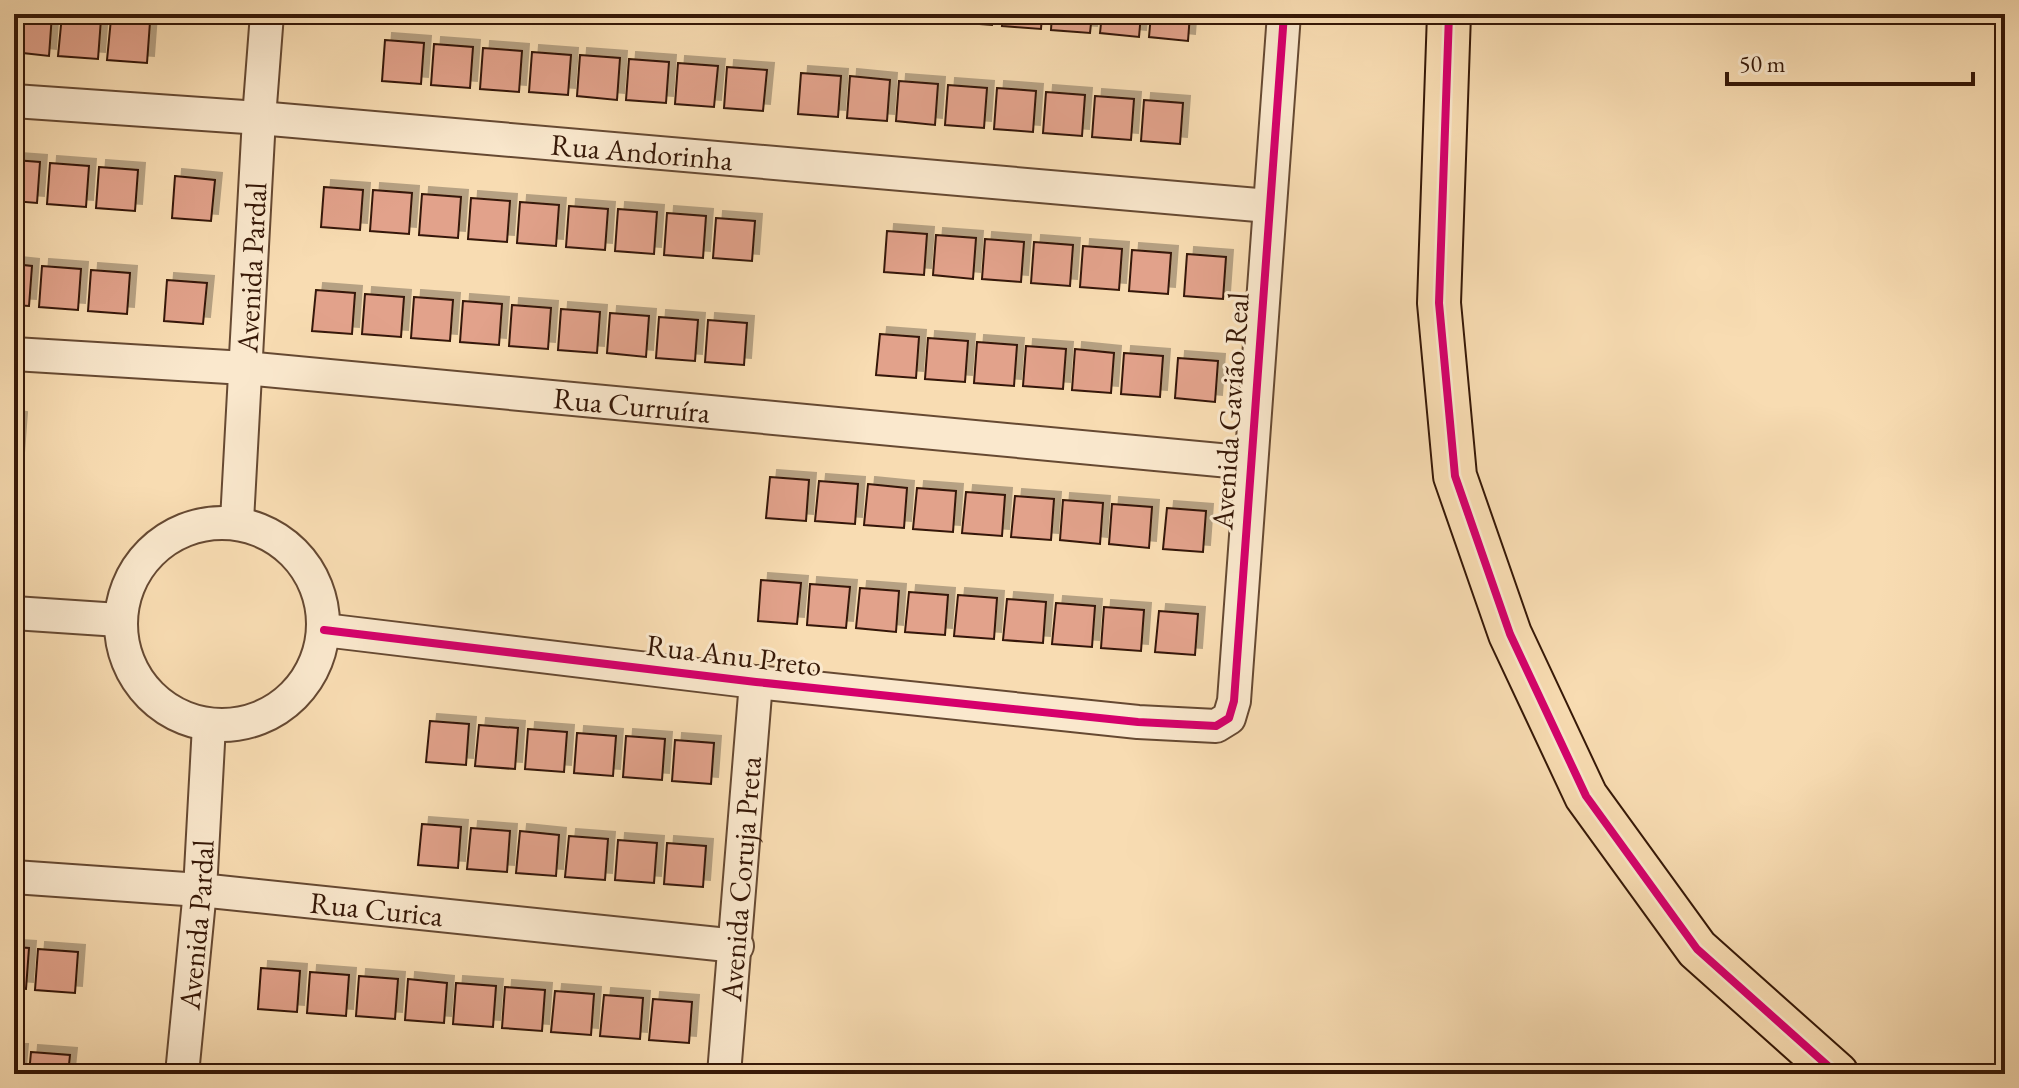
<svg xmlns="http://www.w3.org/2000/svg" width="2019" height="1088" font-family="'EB Garamond',serif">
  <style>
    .building { fill: #e2a28b; stroke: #361807; stroke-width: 2; filter: url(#shadow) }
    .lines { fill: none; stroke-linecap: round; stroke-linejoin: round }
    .minor-casing { stroke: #664932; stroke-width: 36 }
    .major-casing { stroke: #361807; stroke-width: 46 }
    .minor { stroke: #fae8cd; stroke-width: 32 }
    .major { stroke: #f8dcb2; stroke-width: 42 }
    .cycleway-casing { stroke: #fae8cd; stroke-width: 13 }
    .cycleway { stroke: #d6006c; stroke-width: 8 }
    .labels { text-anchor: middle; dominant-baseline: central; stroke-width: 6; stroke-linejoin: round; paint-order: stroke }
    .street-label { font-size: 30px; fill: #361807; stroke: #fae8cd }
  </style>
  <defs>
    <filter id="shadow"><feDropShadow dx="7" dy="-7" stdDeviation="0" flood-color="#0004"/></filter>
  </defs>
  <rect width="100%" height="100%" fill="#f8dcb2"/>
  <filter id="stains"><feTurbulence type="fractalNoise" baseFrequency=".0025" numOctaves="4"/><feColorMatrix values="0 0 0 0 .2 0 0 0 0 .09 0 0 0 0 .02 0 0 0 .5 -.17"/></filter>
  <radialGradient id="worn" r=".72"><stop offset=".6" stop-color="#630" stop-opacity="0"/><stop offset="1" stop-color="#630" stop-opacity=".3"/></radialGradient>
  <g class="building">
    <polygon points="14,14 52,14 49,56 14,52"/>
    <polygon points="855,14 894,14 894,17"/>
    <polygon points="904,14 944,14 943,21 904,18"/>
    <polygon points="954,14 993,14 992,25 953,22"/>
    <polygon points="1003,14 1042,14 1041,29 1002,26"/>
    <polygon points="1052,14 1092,14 1090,33 1051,30"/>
    <polygon points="1102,14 1141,14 1139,37 1100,33"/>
    <polygon points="1151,14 1190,14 1188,41 1149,37"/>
    <polygon points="62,15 101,19 98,59 58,56"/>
    <polygon points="111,19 150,22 147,63 107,60"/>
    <polygon points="385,40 424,43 421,84 382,81"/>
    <polygon points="434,44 473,47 470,88 431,85"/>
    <polygon points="483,48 522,51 519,92 480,89"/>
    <polygon points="532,52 571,55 568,95 529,92"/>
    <polygon points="580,55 620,58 617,100 577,96"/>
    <polygon points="629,59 669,62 666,103 626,100"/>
    <polygon points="678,63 718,66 714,107 675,104"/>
    <polygon points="727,67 767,70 763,111 724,108"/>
    <polygon points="801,73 841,76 838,117 798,114"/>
    <polygon points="850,76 890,80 887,121 847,118"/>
    <polygon points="899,81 938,84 935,125 896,121"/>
    <polygon points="948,85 987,88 984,128 945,125"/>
    <polygon points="997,88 1036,91 1033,132 994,129"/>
    <polygon points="1046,92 1085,95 1082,136 1043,133"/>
    <polygon points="1095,96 1134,99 1131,140 1092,137"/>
    <polygon points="1144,100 1183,103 1180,144 1141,141"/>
    <polygon points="14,160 40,162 37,203 14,201"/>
    <polygon points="50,163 89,166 86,207 47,204"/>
    <polygon points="99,167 138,170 135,211 96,208"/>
    <polygon points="175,176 215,180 211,221 172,218"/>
    <polygon points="324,187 363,190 360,230 321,227"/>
    <polygon points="373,190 412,193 409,234 370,231"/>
    <polygon points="422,194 461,197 458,238 419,235"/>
    <polygon points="471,198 510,201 507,242 468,239"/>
    <polygon points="520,202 559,205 556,246 517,243"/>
    <polygon points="569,206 608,209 605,250 566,247"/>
    <polygon points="618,209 657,212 654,254 615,251"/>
    <polygon points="667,213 706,216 703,258 664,255"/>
    <polygon points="716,218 755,221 752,261 713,258"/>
    <polygon points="887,231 927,234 924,275 884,272"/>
    <polygon points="936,235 976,238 973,279 933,275"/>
    <polygon points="985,239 1024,242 1021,282 982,279"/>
    <polygon points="1034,242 1073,245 1070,286 1031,283"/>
    <polygon points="1083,246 1122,249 1119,290 1080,287"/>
    <polygon points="1132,250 1171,253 1168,294 1129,291"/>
    <polygon points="1187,254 1226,257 1223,299 1184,296"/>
    <polygon points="14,264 32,266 29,306 14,305"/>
    <polygon points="42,266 81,269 78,310 39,307"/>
    <polygon points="91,270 130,273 127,314 88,311"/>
    <polygon points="167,280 207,283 203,324 164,321"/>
    <polygon points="316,290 355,293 352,334 312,331"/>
    <polygon points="365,294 404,297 401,337 362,334"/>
    <polygon points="414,297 453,300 450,341 411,338"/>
    <polygon points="463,301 502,304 499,345 460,342"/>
    <polygon points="512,305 551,308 548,349 509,346"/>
    <polygon points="561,309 600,312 597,353 558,350"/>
    <polygon points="610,313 649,316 646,357 607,353"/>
    <polygon points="659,317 698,320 695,361 656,358"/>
    <polygon points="708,320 747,323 744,365 705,362"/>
    <polygon points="880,334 919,337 916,378 876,375"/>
    <polygon points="928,338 968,341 965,382 925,379"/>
    <polygon points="977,342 1017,345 1014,386 974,383"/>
    <polygon points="1026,346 1066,349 1063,389 1023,386"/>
    <polygon points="1075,349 1114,353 1111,393 1072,390"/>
    <polygon points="1124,353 1163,356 1160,397 1121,394"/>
    <polygon points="1178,358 1218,361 1215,402 1175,398"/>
    <polygon points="14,418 20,419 17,460 14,459"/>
    <polygon points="770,477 809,480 806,521 766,518"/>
    <polygon points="819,481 858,484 855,524 815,521"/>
    <polygon points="868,484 907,488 904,528 864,525"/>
    <polygon points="917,488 956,491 953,532 913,529"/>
    <polygon points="966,492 1005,495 1002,536 962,533"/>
    <polygon points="1015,496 1054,499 1051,540 1011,537"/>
    <polygon points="1063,500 1103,503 1100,544 1060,540"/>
    <polygon points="1112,504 1152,507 1149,548 1109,544"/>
    <polygon points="1167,508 1206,511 1203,552 1163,549"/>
    <polygon points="761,580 801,583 797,624 758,621"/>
    <polygon points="810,584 850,587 846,628 807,625"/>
    <polygon points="860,588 899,591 896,632 856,628"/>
    <polygon points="909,592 948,595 945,635 905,632"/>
    <polygon points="958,595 997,598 994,639 954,636"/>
    <polygon points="1007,599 1046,602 1043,643 1003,640"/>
    <polygon points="1056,603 1095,606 1092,647 1052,644"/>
    <polygon points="1104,607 1144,610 1141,651 1101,648"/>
    <polygon points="1159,611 1198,614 1195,655 1155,652"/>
    <polygon points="430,721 469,724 466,765 426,762"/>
    <polygon points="479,725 518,728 515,769 475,766"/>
    <polygon points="528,729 567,732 564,772 525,769"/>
    <polygon points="577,733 616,736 613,776 574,773"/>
    <polygon points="626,736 665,739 662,780 623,777"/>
    <polygon points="675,740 714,743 711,784 672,781"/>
    <polygon points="422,824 461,827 458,868 418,865"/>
    <polygon points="471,828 510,831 507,872 467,869"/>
    <polygon points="520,831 559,835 556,876 516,873"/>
    <polygon points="569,836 608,839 605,880 565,877"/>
    <polygon points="618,840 657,843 654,883 615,880"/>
    <polygon points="667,843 706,846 703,887 664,884"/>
    <polygon points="14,947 29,948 26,989 14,988"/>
    <polygon points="38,949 78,952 75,993 35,990"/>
    <polygon points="261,968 300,971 297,1012 258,1009"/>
    <polygon points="310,972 349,975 346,1016 307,1013"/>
    <polygon points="359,976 398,979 395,1019 356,1016"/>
    <polygon points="408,979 447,983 444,1023 405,1020"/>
    <polygon points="456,983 496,986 493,1027 453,1024"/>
    <polygon points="505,987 545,990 542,1031 502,1028"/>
    <polygon points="555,991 594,994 591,1035 551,1032"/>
    <polygon points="604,995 643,998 640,1039 600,1036"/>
    <polygon points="653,999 692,1002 689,1043 649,1040"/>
    <polygon points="14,1051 21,1051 19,1074 14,1074"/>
    <polygon points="31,1052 70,1055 68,1074 29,1074"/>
  </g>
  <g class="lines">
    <g class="minor-casing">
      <g id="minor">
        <path id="s1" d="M14,101l245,17 1010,88"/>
        <path id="s2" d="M14,354l231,14 1006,95"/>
        <path id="s3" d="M237,521l22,-403 8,-104"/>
        <circle cx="222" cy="624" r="101"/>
        <polyline points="14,613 119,620"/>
        <polyline points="324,630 756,682 1138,722 1216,726 1229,718 1234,701 1284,14"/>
        <path id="s4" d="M14,877l186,13 537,56"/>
        <path id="s5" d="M182,1074l18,-184 9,-165"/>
        <path id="s6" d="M724,1074l32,-392"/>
      </g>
    </g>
    <g class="major-casing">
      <polyline id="major" points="1449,14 1439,303 1455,476 1510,634 1586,796 1697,949 1837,1074"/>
    </g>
    <use href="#minor" class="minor"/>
    <use href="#major" class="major"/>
    <g class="cycleway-casing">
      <g id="cycleway">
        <polyline points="1449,14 1439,303 1455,476 1510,634 1586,796 1697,949 1837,1074"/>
        <polyline points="324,630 756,682 1138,722 1216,726 1229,718 1234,701 1284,14"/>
      </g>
    </g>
    <use href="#cycleway" class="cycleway"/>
  </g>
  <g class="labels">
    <g class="street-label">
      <text stroke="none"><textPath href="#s1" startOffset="630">Rua Andorinha</textPath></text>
      <text stroke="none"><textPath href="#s3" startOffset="254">Avenida Pardal</textPath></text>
      <text stroke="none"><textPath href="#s2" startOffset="620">Rua Curruíra</textPath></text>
      <text transform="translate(1230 411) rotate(-86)">Avenida Gavião Real</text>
      <text transform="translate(734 655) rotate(7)">Rua Anu Preto</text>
      <text stroke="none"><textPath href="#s6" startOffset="196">Avenida Coruja Preta</textPath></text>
      <text stroke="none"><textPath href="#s4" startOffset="364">Rua Curica</textPath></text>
      <text stroke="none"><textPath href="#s5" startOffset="150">Avenida Pardal</textPath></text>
    </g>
  </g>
  <rect width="2019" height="1088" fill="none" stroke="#f8dcb2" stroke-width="48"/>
  <rect x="16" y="16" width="1987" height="1056" fill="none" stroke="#361807" stroke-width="4"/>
  <rect x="24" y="24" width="1971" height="1040" fill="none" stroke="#361807" stroke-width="2"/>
  <path d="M1727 72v12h246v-12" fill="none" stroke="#361807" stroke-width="4"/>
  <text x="1739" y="72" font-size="24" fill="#361807" stroke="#fae8cd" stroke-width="6" paint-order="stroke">50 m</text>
  <rect width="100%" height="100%" filter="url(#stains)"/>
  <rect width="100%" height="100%" fill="url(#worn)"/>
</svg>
